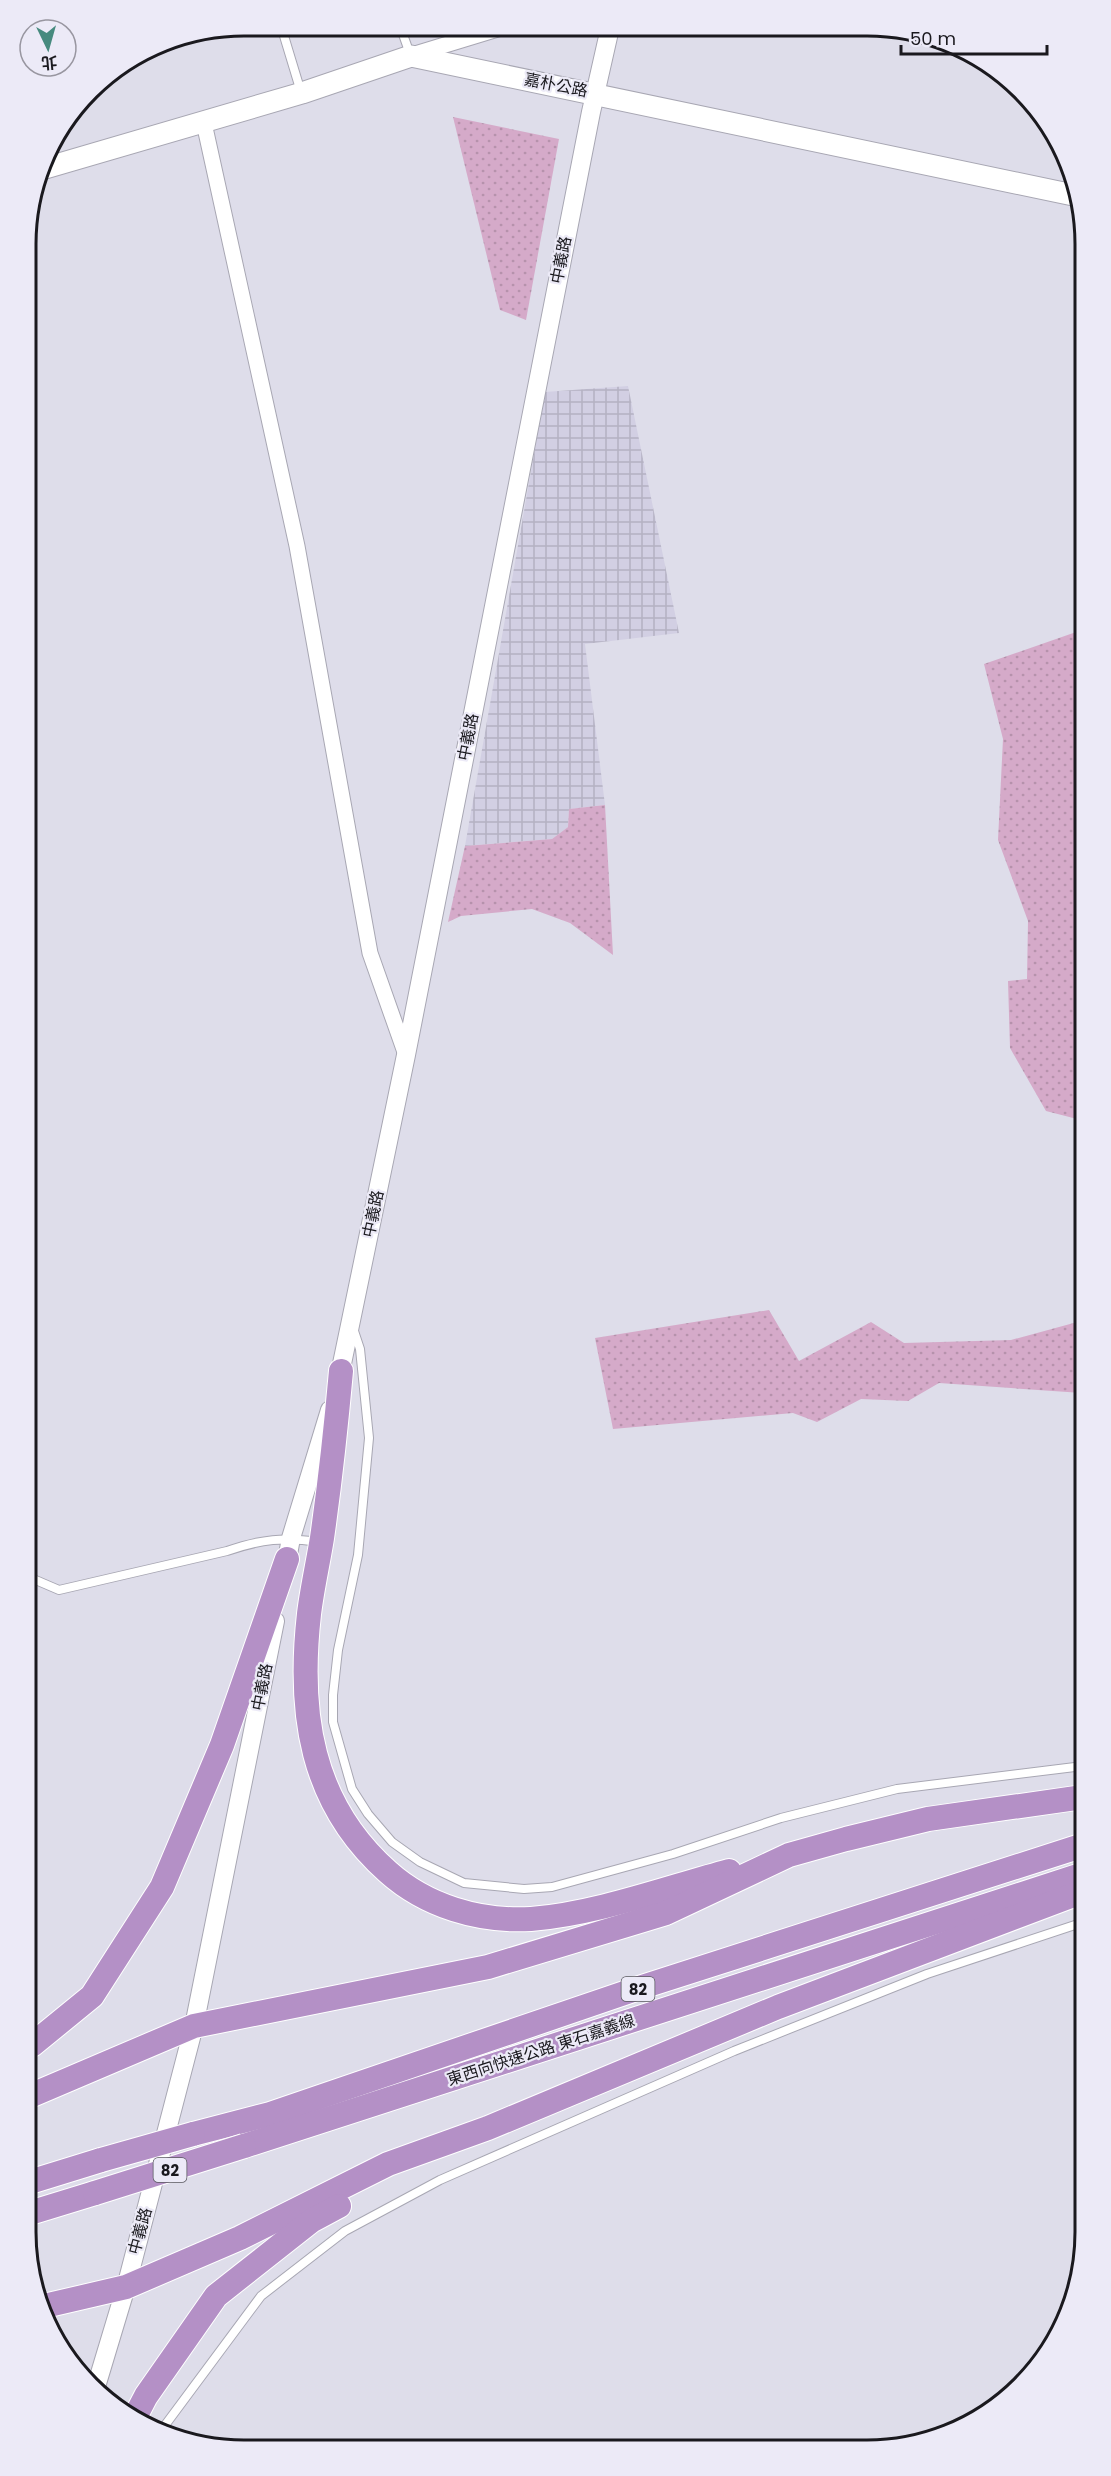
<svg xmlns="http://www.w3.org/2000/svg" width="1111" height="2476" font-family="Poppins,'Noto Sans TC',sans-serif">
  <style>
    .industrial { fill: url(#industrial-grid) }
    .grass { fill: url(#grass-dots) }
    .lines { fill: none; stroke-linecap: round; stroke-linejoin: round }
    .service-casing { stroke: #a8a7b3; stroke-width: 10 }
    .minor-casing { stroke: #a8a7b3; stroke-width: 17 }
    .tertiary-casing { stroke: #a8a7b3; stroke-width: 20 }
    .secondary-casing { stroke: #a8a7b3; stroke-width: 23 }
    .trunk-casing { stroke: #fff; stroke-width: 26 }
    .service { stroke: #fff; stroke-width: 8 }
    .minor { stroke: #fff; stroke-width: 15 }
    .tertiary { stroke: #fff; stroke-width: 18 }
    .secondary { stroke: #fff; stroke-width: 21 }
    .trunk { stroke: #b490c6; stroke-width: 24 }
    .trunk-bridge-casing { stroke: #fff; stroke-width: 26; stroke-linecap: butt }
    .trunk-bridge { stroke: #b490c6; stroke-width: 24 }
    .labels { text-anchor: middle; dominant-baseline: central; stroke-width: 4.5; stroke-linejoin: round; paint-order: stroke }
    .shield { fill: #eceaf7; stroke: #59585f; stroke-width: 1.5 }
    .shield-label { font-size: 15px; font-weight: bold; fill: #1a191e }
    .street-label { font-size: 16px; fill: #1a191e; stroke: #eceaf7 }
    .rim { fill: none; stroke: #1a191e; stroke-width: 3 }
  </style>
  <defs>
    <pattern id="industrial-grid" width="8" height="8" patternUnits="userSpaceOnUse" patternTransform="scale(1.5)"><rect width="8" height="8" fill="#d2cfe3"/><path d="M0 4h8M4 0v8" fill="none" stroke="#b4b1c2"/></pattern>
    <pattern id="grass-dots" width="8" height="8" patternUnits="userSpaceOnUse" patternTransform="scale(1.5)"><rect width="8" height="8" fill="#d5aac9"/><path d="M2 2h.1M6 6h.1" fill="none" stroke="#b692ac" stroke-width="1.8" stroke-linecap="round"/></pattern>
  </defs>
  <rect width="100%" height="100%" fill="#deddea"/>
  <polygon class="industrial" points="628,386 679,633 585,644 605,805 569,809 568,827 552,839 465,846 545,392"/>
  <g class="grass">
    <polygon points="453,117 559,139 526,320 500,310"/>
    <polygon points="1079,631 1081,1120 1046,1111 1010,1048 1008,981 1027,979 1028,921 998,840 1003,739 984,664"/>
    <polygon points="605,805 613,955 570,923 532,909 461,916 448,922 465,846 552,839 568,827 569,809"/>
    <polygon points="769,1310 799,1361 871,1322 904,1343 1011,1340 1081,1321 1082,1393 939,1383 908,1401 861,1399 817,1422 793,1413 613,1429 595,1338"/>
  </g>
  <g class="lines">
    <g class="service-casing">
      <g id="service">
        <polyline points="281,26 301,92"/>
        <polyline points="400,26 410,54"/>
        <polyline points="353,1328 360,1349 369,1438 358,1555 338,1650 333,1695 333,1722 352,1789 368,1814 392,1842 420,1862 464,1883 524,1889 552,1887 673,1854 781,1818 897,1789 1083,1766"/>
        <path d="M31,1578l28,12 168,-39c35,-12 56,-14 93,-9"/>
        <polyline points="160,2432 261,2296 345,2231 440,2180 734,2051 927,1974 1084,1922"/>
      </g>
    </g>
    <g class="minor-casing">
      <g id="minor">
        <polyline points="412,55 504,27"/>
        <polyline points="204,123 297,546 370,953 406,1055"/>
      </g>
    </g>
    <g class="tertiary-casing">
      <g id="tertiary">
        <polyline points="338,1383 406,1055 591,112 610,28"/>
        <polyline points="285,1571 291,1538 330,1410"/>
        <polyline points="95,2390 126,2287 194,2026 275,1621"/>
      </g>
    </g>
    <g class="secondary-casing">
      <polyline id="secondary" points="42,169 302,93 411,56 1078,196"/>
    </g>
    <g class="trunk-casing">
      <g id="trunk">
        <path d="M341,1371c-5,56 -11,111 -19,167 -4,25 -10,51 -13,76 -11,98 1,189 79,258 38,34 91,50 143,47 64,-5 135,-31 198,-48"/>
        <polyline points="32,2045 92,1996 162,1887 222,1745 287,1559"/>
        <polyline points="32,2095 194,2026 488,1967 666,1913 789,1855 846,1839 928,1819 1083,1797"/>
        <polyline points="193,2134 270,2114 642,1987 1084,1845"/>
        <polyline points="244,2146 1084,1874"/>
        <polyline points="33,2181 101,2160"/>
        <polyline points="33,2212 95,2193"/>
        <polyline points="40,2307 126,2287 240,2238 388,2164 488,2128 778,2007 1084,1891"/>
        <polyline points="134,2419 146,2396 216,2296 311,2221 339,2206"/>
      </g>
    </g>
    <use href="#service" class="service"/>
    <use href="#minor" class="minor"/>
    <use href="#tertiary" class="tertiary"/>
    <use href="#secondary" class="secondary"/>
    <use href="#trunk" class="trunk"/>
    <g class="trunk-bridge-casing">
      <g id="trunk-bridge">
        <polyline points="101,2160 193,2134"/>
        <polyline points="95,2193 244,2146"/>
      </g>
    </g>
    <use href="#trunk-bridge" class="trunk-bridge"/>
  </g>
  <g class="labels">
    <g class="shield">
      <rect x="621.5" y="1977" width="33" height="24" rx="4.5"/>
      <rect x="153.5" y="2158" width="33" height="24" rx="4.5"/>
    </g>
    <g class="shield-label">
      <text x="638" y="1989">82</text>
      <text x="170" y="2170">82</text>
    </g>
    <g class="street-label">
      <text transform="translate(556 85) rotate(11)">嘉朴公路</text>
      <text transform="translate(561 260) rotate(-79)">中義路</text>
      <text transform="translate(468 737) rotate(-79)">中義路</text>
      <text transform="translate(373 1214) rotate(-78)">中義路</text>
      <text transform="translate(262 1687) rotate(-79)">中義路</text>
      <text transform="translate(541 2050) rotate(-18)">東西向快速公路 東石嘉義線</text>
      <text transform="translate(140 2231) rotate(-75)">中義路</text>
    </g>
  </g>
  <path d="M0 0H1111V2476H0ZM244 36H867A208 208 0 0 1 1075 244V2232A208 208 0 0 1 867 2440H244A208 208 0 0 1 36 2232V244A208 208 0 0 1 244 36Z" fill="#eceaf7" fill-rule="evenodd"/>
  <path class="rim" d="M244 36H867A208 208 0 0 1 1075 244V2232A208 208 0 0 1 867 2440H244A208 208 0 0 1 36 2232V244A208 208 0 0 1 244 36Z"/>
  <g transform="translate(48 48) rotate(175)"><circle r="28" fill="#eceaf7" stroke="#9896a0" stroke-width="1.5"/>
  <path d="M0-4.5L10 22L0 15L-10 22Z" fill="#468a7e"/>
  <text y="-9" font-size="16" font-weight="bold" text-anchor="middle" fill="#1a191e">北</text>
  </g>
  <path d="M901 45v9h146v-9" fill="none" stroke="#1a191e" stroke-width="3"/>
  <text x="910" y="45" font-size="18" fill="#1a191e" stroke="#eceaf7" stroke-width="4.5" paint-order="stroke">50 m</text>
</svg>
